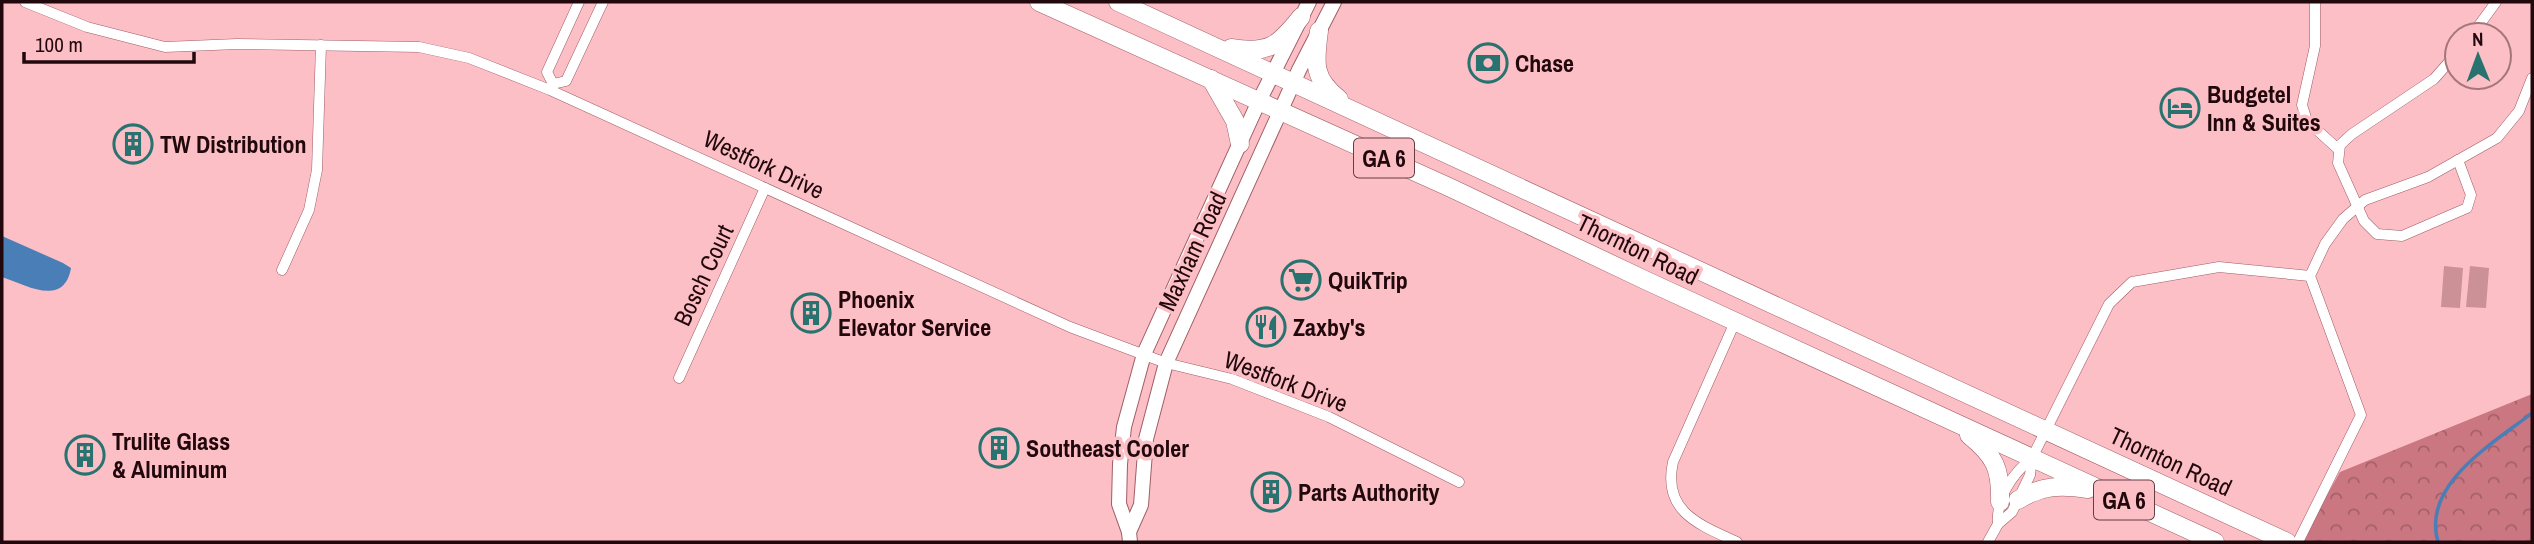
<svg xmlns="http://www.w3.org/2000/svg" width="2534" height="544" font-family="'Archivo Narrow',sans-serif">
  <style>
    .forest { fill: url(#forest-crowns) }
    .pitch { fill: #cb9197 }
    .water { fill: #497eb7 }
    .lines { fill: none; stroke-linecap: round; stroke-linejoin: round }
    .stream { stroke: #497eb7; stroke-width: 3.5 }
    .street-casing { stroke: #a05d65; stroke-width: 11 }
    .secondary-casing { stroke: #a05d65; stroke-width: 16 }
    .highway-casing { stroke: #a05d65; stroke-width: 19 }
    .street { stroke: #fff; stroke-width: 10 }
    .secondary { stroke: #fff; stroke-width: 14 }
    .highway { stroke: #fff; stroke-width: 18 }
    .labels { text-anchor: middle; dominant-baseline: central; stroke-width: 7; stroke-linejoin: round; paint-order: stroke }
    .shield { fill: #fcbfc5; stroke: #633f44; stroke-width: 2 }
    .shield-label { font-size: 23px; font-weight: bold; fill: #21080c }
    .poi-label { font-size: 24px; font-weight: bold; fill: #21080c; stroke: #fcbfc5; text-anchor: start }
    .street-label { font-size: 24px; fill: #21080c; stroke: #fcbfc5 }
  </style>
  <defs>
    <pattern id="forest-crowns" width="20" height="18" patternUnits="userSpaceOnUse" patternTransform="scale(1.75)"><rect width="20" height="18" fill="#cb7782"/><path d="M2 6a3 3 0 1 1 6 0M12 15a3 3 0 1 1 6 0" fill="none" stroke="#a46069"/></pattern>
  </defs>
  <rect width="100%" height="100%" fill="#fcbfc5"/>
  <polygon class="forest" points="2532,394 2532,542 2301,542 2340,472"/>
  <g class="pitch">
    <polygon points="2444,266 2463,268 2460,308 2441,307"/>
    <polygon points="2470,266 2489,268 2486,308 2466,307"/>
  </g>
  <path class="water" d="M2,236l61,27 8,5c-7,40 -45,17 -69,9z"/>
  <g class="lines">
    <path class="stream" d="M2438,542c-17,-58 56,-99 94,-129"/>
    <g class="street-casing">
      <g id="street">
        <polyline points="25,2 87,27 165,47 237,44 419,47 469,58 550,90 1070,327 1166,363 1232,379 1329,417 1459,482"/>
        <polyline points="2315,2 2315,46 2302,105 2307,121 2338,149"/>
        <polyline points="2472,35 2496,2"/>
        <polyline points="2457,53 2434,79 2352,134 2340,145 2338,163 2364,221 2377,234 2402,236 2467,208 2471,195 2458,160"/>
        <polyline points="553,84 566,81 603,2"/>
        <polyline points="553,84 547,72 579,2"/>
        <polyline points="282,270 309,210 317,170 321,45"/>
        <path d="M1735,322l-62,140c-11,50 27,63 64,80"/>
        <polyline points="679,378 765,188"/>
        <path d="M1998,524c-2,-26 14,-50 34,-66l77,-154 23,-22 87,-15 91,9"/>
        <polyline points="1988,542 1998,524 2012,512 2030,475 2032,458"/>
        <polyline points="2298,542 2361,415 2310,276 2325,244 2343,219 2365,200 2428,177 2497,138 2519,111 2532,78"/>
      </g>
    </g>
    <g class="secondary-casing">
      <g id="secondary">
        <polyline points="1129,532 1141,505 1146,439 1166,363 1299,70 1334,2"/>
        <polyline points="1130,542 1129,532 1119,504 1120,464 1124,427 1144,354 1259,101 1309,2"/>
      </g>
    </g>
    <g class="highway-casing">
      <g id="highway">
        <polyline points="1039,2 1451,188 1647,281 2215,542"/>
        <polyline points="1118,2 2287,542"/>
        <path d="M1319,31c-4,31 -7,47 20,68"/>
        <path d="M1231,48c38,6 47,-2 70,-31"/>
        <polyline points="1211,79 1235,121 1240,144"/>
        <path d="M1969,435c26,21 32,34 31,67"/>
        <path d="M2018,500c24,-15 43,-15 70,-11"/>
      </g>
    </g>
    <use href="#street" class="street"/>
    <use href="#secondary" class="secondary"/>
    <use href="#highway" class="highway"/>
  </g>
  <defs>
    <g id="bank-ring" transform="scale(2.0125)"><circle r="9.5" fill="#fcbfc5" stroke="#287270" stroke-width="1.5"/><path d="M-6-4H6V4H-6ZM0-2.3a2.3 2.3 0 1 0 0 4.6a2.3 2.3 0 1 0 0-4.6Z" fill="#287270"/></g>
    <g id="hotel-ring" transform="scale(2.0125)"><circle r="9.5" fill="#fcbfc5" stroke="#287270" stroke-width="1.5"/><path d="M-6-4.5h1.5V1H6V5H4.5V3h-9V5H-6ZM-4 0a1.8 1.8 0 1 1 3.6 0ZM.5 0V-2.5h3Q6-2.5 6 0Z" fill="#287270"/></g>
    <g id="building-ring" transform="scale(2.0125)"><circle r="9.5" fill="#fcbfc5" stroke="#287270" stroke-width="1.5"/><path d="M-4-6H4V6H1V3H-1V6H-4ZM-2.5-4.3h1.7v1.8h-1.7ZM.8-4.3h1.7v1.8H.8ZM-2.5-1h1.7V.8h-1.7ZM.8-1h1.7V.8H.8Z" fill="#287270"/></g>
    <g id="supermarket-ring" transform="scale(2.0125)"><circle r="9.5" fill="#fcbfc5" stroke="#287270" stroke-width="1.5"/><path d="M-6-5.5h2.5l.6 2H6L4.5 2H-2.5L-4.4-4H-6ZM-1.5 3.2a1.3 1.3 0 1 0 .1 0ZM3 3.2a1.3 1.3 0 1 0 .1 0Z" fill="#287270"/></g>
    <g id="restaurant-ring" transform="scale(2.0125)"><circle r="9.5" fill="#fcbfc5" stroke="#287270" stroke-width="1.5"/><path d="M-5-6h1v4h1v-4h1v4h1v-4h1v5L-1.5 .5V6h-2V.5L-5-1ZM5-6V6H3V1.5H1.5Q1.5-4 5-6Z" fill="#287270"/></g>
  </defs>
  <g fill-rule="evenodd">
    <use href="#bank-ring" x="1488" y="63"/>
    <use href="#hotel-ring" x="2180" y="108"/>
    <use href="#building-ring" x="133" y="144"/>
    <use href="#supermarket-ring" x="1301" y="280"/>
    <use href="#building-ring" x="811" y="313"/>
    <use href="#restaurant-ring" x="1266" y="327"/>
    <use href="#building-ring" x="999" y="448"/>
    <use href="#building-ring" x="85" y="455"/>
    <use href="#building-ring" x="1271" y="492"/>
  </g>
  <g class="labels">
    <g class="shield">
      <rect x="1354" y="138.5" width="60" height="39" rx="5"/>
      <rect x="2094" y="480.5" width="60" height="39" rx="5"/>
    </g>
    <g class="shield-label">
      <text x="1384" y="158">GA 6</text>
      <text x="2124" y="500">GA 6</text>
    </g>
    <g class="poi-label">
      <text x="1515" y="63">Chase</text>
      <text x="2207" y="94">Budgetel<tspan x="2207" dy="28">Inn &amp; Suites</tspan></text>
      <text x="160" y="144">TW Distribution</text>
      <text x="1328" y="280">QuikTrip</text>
      <text x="838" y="299">Phoenix<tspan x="838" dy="28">Elevator Service</tspan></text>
      <text x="1293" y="327">Zaxby's</text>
      <text x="112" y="441">Trulite Glass<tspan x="112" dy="28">&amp; Aluminum</tspan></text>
      <text x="1026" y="448">Southeast Cooler</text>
      <text x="1298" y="492">Parts Authority</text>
    </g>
    <g class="street-label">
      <text transform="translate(764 164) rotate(25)">Westfork Drive</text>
      <text transform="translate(1638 249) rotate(26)">Thornton Road</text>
      <text transform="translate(1192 251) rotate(-65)">Maxham Road</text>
      <text transform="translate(703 275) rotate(-65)">Bosch Court</text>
      <text transform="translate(1286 381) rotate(21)">Westfork Drive</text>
      <text transform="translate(2171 461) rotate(25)">Thornton Road</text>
    </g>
  </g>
  <rect width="2534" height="544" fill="none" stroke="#21080c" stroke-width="7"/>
  <g transform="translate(2478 56) rotate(359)"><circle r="33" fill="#fcbfc5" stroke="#a4767b" stroke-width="2"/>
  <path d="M0-5L12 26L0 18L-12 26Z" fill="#287270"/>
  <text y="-10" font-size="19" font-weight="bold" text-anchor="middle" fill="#21080c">N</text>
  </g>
  <path d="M24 52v10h170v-10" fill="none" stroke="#21080c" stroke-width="3.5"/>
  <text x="35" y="52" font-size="21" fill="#21080c" stroke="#fcbfc5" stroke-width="5" paint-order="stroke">100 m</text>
</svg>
